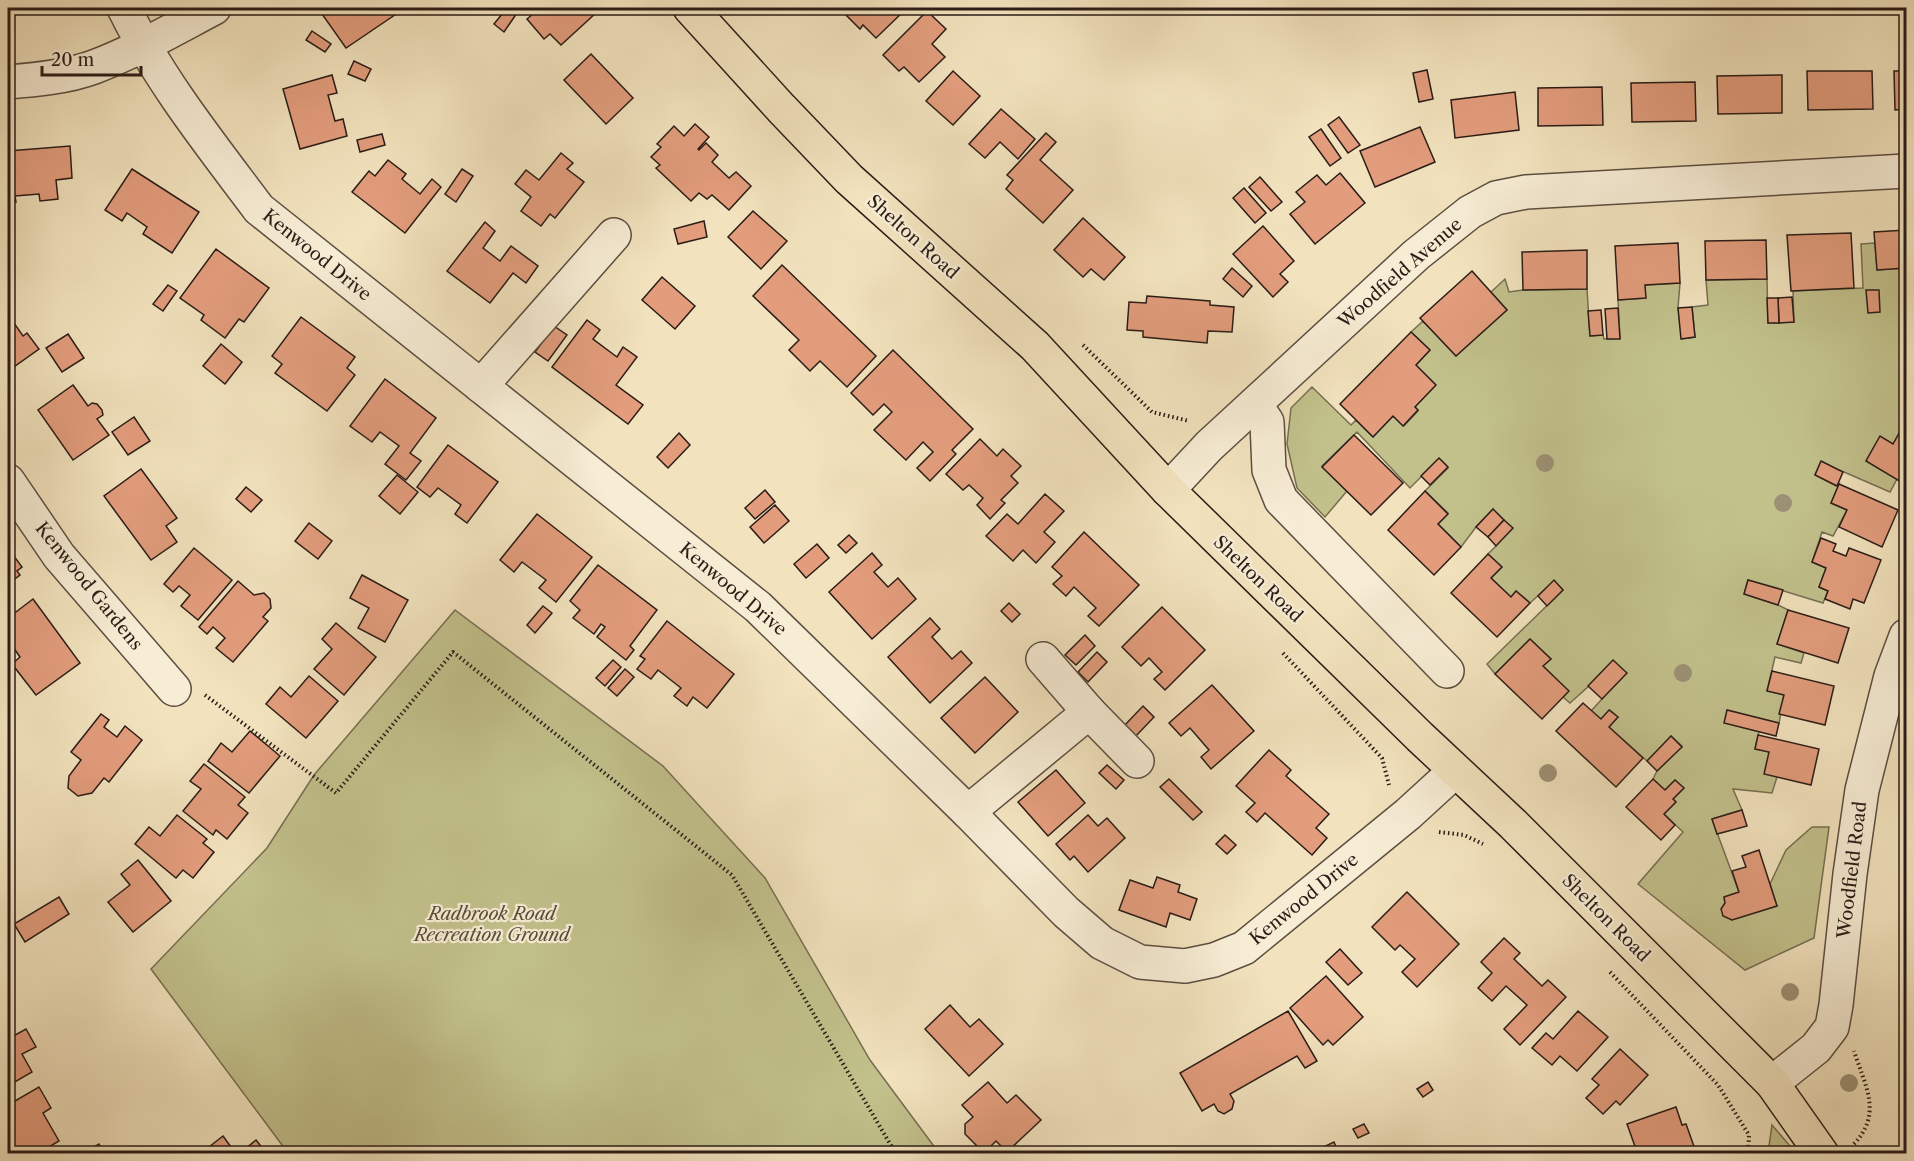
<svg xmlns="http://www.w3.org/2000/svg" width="1914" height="1161" font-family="'Libre Caslon Text',serif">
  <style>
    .green { fill: #c2c18c; stroke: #766e52; stroke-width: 1.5 }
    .building { fill: #e39d7d; stroke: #2a1c17; stroke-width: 1.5 }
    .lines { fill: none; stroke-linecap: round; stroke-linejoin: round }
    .minor-casing { stroke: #5c4e41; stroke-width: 36 }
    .major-casing { stroke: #2a1c17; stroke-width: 36 }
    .path { stroke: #2a1c17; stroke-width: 4; stroke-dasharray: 1.5 3; stroke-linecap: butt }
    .minor { stroke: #f7edd5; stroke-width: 33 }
    .major { stroke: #f2e3be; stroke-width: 33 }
    .tree { fill: #9d9175 }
    .labels { text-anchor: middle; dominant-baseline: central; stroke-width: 4.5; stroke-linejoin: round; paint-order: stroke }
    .street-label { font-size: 18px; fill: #2a1c17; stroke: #f7edd5 }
    .park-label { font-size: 18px; font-style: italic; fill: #584e3a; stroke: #f7edd5 }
  </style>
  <rect width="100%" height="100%" fill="#f2e3be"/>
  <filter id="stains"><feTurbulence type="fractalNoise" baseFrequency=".00333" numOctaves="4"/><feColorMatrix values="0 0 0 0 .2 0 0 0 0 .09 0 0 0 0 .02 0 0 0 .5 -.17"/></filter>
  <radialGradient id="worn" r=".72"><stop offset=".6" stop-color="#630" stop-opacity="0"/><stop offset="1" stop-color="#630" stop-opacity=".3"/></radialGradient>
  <g class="green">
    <polygon points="1875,243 1877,270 1906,268 1906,389 1903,393 1906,396 1906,421 1893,444 1880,437 1866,461 1897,479 1890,492 1821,462 1815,475 1836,486 1839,484 1831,503 1847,510 1833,536 1822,532 1812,562 1826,568 1819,587 1828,591 1823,603 1748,580 1744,594 1778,605 1788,610 1777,644 1804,653 1801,663 1775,657 1767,691 1784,695 1779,723 1727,710 1759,732 1755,749 1769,752 1777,777 1772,793 1733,789 1742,810 1712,819 1739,892 1724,897 1725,903 1723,915 1732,920 1777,906 1770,884 1786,850 1812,827 1829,827 1814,938 1745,970 1638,884 1683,832 1664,814 1676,802 1673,799 1684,788 1675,780 1665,790 1653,779 1657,771 1682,746 1671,736 1647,761 1609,727 1618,717 1610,710 1601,719 1591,711 1626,673 1589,686 1570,703 1563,697 1568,691 1543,666 1551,659 1530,639 1495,674 1487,664 1563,590 1554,581 1530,603 1516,591 1511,597 1491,578 1502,567 1488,554 1496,546 1493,509 1476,527 1461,547 1438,524 1448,513 1425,491 1448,468 1439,459 1410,488 1357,432 1322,466 1347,491 1325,517 1297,488 1287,444 1291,408 1312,387 1351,425 1356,420 1373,437 1393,416 1404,426 1418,411 1415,407 1416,365 1430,350 1411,332 1423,321 1456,356 1507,310 1491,292 1505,279 1509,292 1523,290 1587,289 1590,336 1603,335 1604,339 1620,338 1618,300 1645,298 1645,285 1680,283 1678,308 1682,339 1695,337 1692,307 1708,305 1706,280 1767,279 1768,323 1794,322 1793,291 1863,288 1861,244"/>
    <polygon points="455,610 663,766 765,878 870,1060 939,1153 288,1153 151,969 267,848 314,775"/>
    <polygon points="1772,1125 1790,1146 1792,1153 1768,1153"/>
  </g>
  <g class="building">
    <polygon points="331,8 405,8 346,48 322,14"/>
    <polygon points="507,8 515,8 519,10 504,32 494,24"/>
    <polygon points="540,8 546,13 553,8 593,8 597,12 561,45 550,34 544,39 527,19"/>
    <polygon points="846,8 907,8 876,38 863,25 860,29 842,11"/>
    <polygon points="927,11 946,29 932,44 945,57 919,82 904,67 899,71 883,55"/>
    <polygon points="312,31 331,44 325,52 306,40"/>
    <polygon points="591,54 633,98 606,124 564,80"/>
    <polygon points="354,61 371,69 365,81 348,74"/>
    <polygon points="1427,70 1433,99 1419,102 1413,73"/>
    <polygon points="953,71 980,96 953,125 926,101"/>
    <polygon points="1807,71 1872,71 1873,109 1808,110"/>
    <polygon points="1894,71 1906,71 1906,109 1895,110"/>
    <polygon points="332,75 337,93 328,95 335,121 343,119 347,136 300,149 283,89"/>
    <polygon points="1782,75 1782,113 1718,114 1717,76"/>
    <polygon points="1695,82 1696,121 1632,122 1631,83"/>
    <polygon points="1602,87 1603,125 1538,126 1538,88"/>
    <polygon points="1515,92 1519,130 1455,138 1451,100"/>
    <polygon points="1001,109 1035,139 1018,159 1000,142 985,158 969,144"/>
    <polygon points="1339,117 1360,145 1348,153 1328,125"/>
    <polygon points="695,124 709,137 698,149 699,150 706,143 718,155 712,162 729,178 736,172 751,186 729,210 712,195 707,199 699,193 691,201 656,168 660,165 651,157 661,147 657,144 674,126 684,136"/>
    <polygon points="1420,127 1435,162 1375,187 1360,151"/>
    <polygon points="1321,129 1341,158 1330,166 1309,137"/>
    <polygon points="1046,133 1056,142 1040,160 1073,190 1043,223 1006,189 1013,180 1007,175"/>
    <polygon points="382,134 385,145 360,152 357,140"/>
    <polygon points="70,146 72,178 56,180 58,199 40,201 39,194 15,196 16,202 8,203 8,151"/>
    <polygon points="561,153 573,163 567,169 584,182 555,218 550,214 541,226 521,211 531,197 515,184 526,170 539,180"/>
    <polygon points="388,160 406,174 402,179 420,194 432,179 441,187 405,233 352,192 369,171 375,176"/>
    <polygon points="132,169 199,212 172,253 143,234 147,227 127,213 122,221 105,210"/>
    <polygon points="462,169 473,176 456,202 445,194"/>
    <polygon points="1340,173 1365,203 1315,244 1290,214 1305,202 1296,192 1317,175 1326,185"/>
    <polygon points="1260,177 1282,202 1271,211 1249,187"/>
    <polygon points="1244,188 1266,213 1255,223 1233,198"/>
    <polygon points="753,211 787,241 761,269 728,237"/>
    <polygon points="1083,218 1125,257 1104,280 1091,269 1083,277 1054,250"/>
    <polygon points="704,221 707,237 678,244 674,229"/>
    <polygon points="485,222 495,231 483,248 500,261 511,246 538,266 526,283 513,273 490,303 447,271"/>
    <polygon points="1263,226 1294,261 1280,274 1288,282 1273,297 1233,254"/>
    <polygon points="1906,230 1906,268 1877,270 1874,232"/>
    <polygon points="1851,233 1854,288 1791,291 1787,235"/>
    <polygon points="1766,240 1767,279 1706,280 1705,241"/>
    <polygon points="1678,243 1680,283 1645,285 1646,298 1618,300 1615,246"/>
    <polygon points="216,249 269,288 244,322 239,319 225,338 201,320 204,315 180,298"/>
    <polygon points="1587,250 1587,289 1523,290 1522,252"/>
    <polygon points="782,265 876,356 847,387 820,361 810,371 789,350 799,340 753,296"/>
    <polygon points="1232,268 1252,286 1243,297 1223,279"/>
    <polygon points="1472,271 1507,310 1456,356 1420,318"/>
    <polygon points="662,277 695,306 675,329 642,300"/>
    <polygon points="168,285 177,291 163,311 153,304"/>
    <polygon points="1866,290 1879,290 1880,312 1868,313"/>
    <polygon points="1147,296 1210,301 1210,305 1234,307 1232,332 1208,331 1207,343 1143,337 1143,331 1127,330 1129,302 1146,303"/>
    <polygon points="1792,297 1794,322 1779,323 1778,298"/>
    <polygon points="1767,298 1778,298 1779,323 1768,323"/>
    <polygon points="8,305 13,313 9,316 23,336 27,333 39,349 8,371"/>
    <polygon points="1692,307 1695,337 1681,339 1678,308"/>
    <polygon points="1618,308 1620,339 1607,339 1605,309"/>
    <polygon points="1601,310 1603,335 1590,336 1588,311"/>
    <polygon points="301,317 355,357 347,368 355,375 327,411 275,373 282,364 272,356"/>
    <polygon points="587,320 600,330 593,339 617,357 623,347 637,357 616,385 643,405 628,424 552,367"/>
    <polygon points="554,326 567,335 548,361 535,352"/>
    <polygon points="1411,332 1430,350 1416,365 1436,385 1415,407 1418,410 1403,426 1393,416 1373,437 1340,404"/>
    <polygon points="68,334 84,358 62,372 46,348"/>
    <polygon points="221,344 242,362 225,384 203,366"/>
    <polygon points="893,350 973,429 952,450 956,454 930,481 917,468 933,452 923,442 906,460 874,430 892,412 884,404 873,415 851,393"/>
    <polygon points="385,379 436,418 410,453 421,461 406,480 385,464 399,446 380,432 372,442 350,426"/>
    <polygon points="73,385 88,406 92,403 97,404 102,410 103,415 97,419 109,435 73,460 38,410"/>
    <polygon points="134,417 150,441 128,455 112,432"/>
    <polygon points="1906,421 1906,485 1866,461 1880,436 1893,444"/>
    <polygon points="679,433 690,445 668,468 657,457"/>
    <polygon points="1354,435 1403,483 1371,515 1322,467"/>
    <polygon points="980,439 997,456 1003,449 1021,466 1011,476 1018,483 1001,500 1005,503 990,519 977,505 983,498 969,485 963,490 946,474"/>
    <polygon points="448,445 498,482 467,523 455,514 461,505 438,488 430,497 417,487"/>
    <polygon points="1439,458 1448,467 1430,485 1421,476"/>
    <polygon points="1821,461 1843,472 1837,486 1815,475"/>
    <polygon points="141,469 177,518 166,526 177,542 151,560 104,496"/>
    <polygon points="397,475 418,492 400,514 379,496"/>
    <polygon points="1839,484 1898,510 1882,547 1839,527 1847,510 1831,503"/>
    <polygon points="246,487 262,500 251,512 236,499"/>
    <polygon points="765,490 775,502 755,519 745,508"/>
    <polygon points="1425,491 1448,514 1438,524 1461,547 1434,575 1388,530"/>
    <polygon points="1045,494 1064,511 1044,532 1055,542 1036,563 1023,550 1013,561 986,536 1007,514 1018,524"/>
    <polygon points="775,505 789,521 764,543 750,527"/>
    <polygon points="1493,509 1504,520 1488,537 1476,527"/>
    <polygon points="537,514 592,557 556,602 539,588 546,580 522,562 514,572 500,560"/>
    <polygon points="1504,520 1513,528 1496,546 1488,537"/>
    <polygon points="309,523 332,541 318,559 295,541"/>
    <polygon points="1084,532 1139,585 1099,626 1088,616 1096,608 1074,587 1066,596 1053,584 1062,576 1052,567"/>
    <polygon points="849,535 857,543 846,553 838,545"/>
    <polygon points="1821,538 1836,544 1833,551 1846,556 1849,548 1881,560 1864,603 1853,599 1850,609 1825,599 1828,591 1819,587 1826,568 1812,562"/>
    <polygon points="817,544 829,558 806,578 794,564"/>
    <polygon points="8,548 22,567 17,571 20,575 8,584"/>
    <polygon points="194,548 232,580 198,620 181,606 190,595 179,586 173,592 164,584"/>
    <polygon points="872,553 882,565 874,572 888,587 898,578 916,599 872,639 829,592"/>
    <polygon points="1488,554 1502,567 1491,578 1511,597 1516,591 1530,603 1497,637 1451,593"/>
    <polygon points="598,565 657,610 630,646 634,650 626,660 597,637 605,627 601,624 594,634 573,618 580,610 570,601"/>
    <polygon points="362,575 408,600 385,642 358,628 369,608 350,598"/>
    <polygon points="1554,580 1563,590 1547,606 1538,596"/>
    <polygon points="1748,580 1783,590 1778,605 1744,594"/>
    <polygon points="238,581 254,595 264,593 270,599 271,608 263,617 268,621 233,662 216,648 225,638 213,627 207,634 199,627"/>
    <polygon points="33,599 80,663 36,695 12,664 20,657 8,640 8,618"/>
    <polygon points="1009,603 1020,614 1012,622 1001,611"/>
    <polygon points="543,606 552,613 535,633 527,625"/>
    <polygon points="1162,607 1205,650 1165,690 1154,679 1162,672 1149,658 1141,666 1122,647"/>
    <polygon points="1788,610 1849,628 1838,663 1777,644"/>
    <polygon points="930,618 940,629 932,637 952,659 961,651 972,663 930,703 888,657"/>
    <polygon points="667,621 734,674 707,708 693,697 687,706 674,696 681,688 658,670 651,679 637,669 645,659 640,656"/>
    <polygon points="336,623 376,657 344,695 314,669 332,649 322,639"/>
    <polygon points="1085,635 1095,646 1076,665 1065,655"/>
    <polygon points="1530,639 1551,659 1543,666 1569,691 1542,719 1495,674"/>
    <polygon points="1097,652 1107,662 1088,682 1078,672"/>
    <polygon points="613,660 621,667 605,686 596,678"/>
    <polygon points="1613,660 1627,673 1602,699 1588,686"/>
    <polygon points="625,669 634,677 617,696 608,688"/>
    <polygon points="1772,671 1834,686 1825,725 1779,714 1784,695 1767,691"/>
    <polygon points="309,676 338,701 306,738 266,704 280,687 291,697"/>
    <polygon points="985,677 1018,712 975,753 941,718"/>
    <polygon points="1212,685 1254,731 1211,769 1201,757 1209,750 1190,728 1181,736 1169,723"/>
    <polygon points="1583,703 1601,719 1609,710 1618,717 1609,727 1643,758 1616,787 1556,731"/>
    <polygon points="1143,706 1154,717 1135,737 1124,726"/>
    <polygon points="1727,710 1779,723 1776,736 1724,723"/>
    <polygon points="101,714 109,720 104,727 117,737 125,726 142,740 109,782 104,778 92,793 78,796 68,788 69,776 81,760 71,752"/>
    <polygon points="250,731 280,756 249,793 208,761 221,743 232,752"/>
    <polygon points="1758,735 1819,749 1811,785 1764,774 1769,752 1755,749"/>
    <polygon points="1671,736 1682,747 1657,771 1647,761"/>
    <polygon points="1269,750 1291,770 1286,776 1329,814 1316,828 1327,838 1312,855 1265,813 1257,822 1246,812 1255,803 1236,786"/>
    <polygon points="204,764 245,797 238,805 248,813 227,839 216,830 213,835 183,811 201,789 190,781"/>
    <polygon points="1107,765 1124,780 1116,789 1099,773"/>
    <polygon points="1056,770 1085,803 1048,836 1018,802"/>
    <polygon points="1169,779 1202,812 1193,820 1160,787"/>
    <polygon points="1653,779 1665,790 1675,780 1684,788 1673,799 1676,802 1664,814 1675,825 1661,840 1626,807"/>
    <polygon points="1742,810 1747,826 1717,834 1712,819"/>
    <polygon points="177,815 207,839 203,843 214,852 193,878 183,870 176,878 135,844 149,827 160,836"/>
    <polygon points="1088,815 1098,826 1107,818 1125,838 1088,872 1074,856 1070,860 1056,844"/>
    <polygon points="1225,835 1236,845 1227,854 1216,844"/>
    <polygon points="1759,850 1777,906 1732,920 1723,916 1721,909 1725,903 1724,897 1739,892 1732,871 1746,867 1742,856"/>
    <polygon points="138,860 171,901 133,932 108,902 130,885 121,874"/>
    <polygon points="1157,877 1180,885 1178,892 1197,899 1190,920 1170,913 1166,927 1119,910 1130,880 1153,888"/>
    <polygon points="1407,892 1459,944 1417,987 1402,972 1415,959 1400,945 1395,950 1372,927"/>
    <polygon points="59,897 69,914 25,942 14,924"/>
    <polygon points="1504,938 1520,953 1514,959 1542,986 1548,980 1566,997 1520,1045 1504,1029 1527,1005 1506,986 1492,1001 1478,988 1492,973 1481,962"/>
    <polygon points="1340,949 1362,973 1348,985 1326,962"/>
    <polygon points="1326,976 1363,1017 1333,1045 1328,1040 1323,1045 1290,1008"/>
    <polygon points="950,1005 970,1027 979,1019 1003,1044 969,1076 925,1029"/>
    <polygon points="1288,1011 1317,1061 1305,1068 1297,1056 1230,1094 1234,1101 1232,1109 1224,1114 1218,1111 1214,1104 1202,1111 1180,1073"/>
    <polygon points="1578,1011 1608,1037 1577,1071 1560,1056 1552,1065 1532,1048 1546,1033 1553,1039"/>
    <polygon points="26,1029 36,1047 22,1054 32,1072 8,1086 8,1039"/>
    <polygon points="1620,1049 1648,1075 1620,1105 1616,1101 1603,1114 1586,1098 1599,1085 1592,1079"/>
    <polygon points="988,1082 1007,1103 1016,1095 1041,1120 1007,1152 996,1141 990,1147 979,1148 965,1134 965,1124 973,1117 962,1105"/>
    <polygon points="1428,1082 1433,1090 1423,1097 1417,1089"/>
    <polygon points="39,1087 51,1108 43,1113 59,1141 37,1154 8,1154 8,1145 10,1144 8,1140 8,1105"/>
    <polygon points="1676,1107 1682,1125 1686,1124 1696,1152 1656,1154 1654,1147 1637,1152 1627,1124"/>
    <polygon points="1364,1124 1369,1133 1358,1138 1353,1129"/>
    <polygon points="223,1136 236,1154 200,1154"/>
    <polygon points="256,1140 267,1154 239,1154"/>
    <polygon points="1334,1142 1339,1154 1319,1154 1317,1150"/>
    <polygon points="99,1144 104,1154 81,1154"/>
  </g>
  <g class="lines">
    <g class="minor-casing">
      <g id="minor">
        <path d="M124,8c35,72 87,137 135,201l499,398 210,205 98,100 36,31 38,19 45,4 29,-6 30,-12 164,-134 47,-43"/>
        <path d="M8,82c27,-2 59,-5 86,-15 42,-16 80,-38 120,-59"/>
        <polyline points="481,386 614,235"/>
        <polyline points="1255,404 1267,422 1269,470 1281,500 1447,671"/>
        <polyline points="8,481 59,556 174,689"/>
        <polyline points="1168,490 1209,446 1416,255 1470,212 1496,198 1526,192 1906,171"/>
        <polyline points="1089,712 1137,761"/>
        <polyline points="968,812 1089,712 1043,659"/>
        <polyline points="1772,1083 1816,1048 1832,1027 1836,1005 1850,874 1862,790 1891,676 1906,636"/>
      </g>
    </g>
    <g class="major-casing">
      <polyline id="major" points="690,8 781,108 849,179 1035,346 1168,490 1420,737 1513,824 1772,1083 1822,1154"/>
    </g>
    <g class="path">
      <polyline points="1083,345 1152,412 1189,421"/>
      <polyline points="1283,653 1382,758 1389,785"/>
      <polyline points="205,695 336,793 453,652 732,875 896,1154"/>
      <polyline points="1439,832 1464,835 1483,844"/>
      <polyline points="1610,972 1718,1085 1749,1135 1748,1154"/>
      <path d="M1854,1144c29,-31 11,-58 0,-93"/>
    </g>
    <use href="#minor" class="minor"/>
    <use href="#major" class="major"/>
  </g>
  <g class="tree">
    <circle cx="1545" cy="463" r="9"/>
    <circle cx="1783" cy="503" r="9"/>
    <circle cx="1683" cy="673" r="9"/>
    <circle cx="1548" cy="773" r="9"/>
    <circle cx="1790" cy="992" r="9"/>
    <circle cx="1849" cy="1083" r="9"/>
  </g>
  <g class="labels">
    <g class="street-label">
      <text transform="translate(913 237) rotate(42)">Shelton Road</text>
      <text transform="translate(317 255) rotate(39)">Kenwood Drive</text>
      <text transform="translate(1400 273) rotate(-41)">Woodfield Avenue</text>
      <text transform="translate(1258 579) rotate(44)">Shelton Road</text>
      <text transform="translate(89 586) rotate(51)">Kenwood Gardens</text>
      <text transform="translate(733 589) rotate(40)">Kenwood Drive</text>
      <text transform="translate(1852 870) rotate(-83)">Woodfield Road</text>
      <text transform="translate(1304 899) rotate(-39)">Kenwood Drive</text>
      <text transform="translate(1606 918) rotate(45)">Shelton Road</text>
    </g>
    <g class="park-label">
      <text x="492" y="914">Radbrook Road<tspan x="492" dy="21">Recreation Ground</tspan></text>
    </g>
  </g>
  <rect width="1914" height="1161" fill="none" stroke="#f2e3be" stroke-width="30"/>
  <rect x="9" y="9" width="1896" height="1143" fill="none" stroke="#2a1c17" stroke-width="3"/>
  <rect x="15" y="15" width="1884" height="1131" fill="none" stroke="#2a1c17" stroke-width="1.5"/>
  <path d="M42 66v9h99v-9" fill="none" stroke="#2a1c17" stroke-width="3"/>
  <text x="51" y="66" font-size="18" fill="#2a1c17" stroke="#f7edd5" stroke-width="4.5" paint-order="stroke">20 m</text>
  <rect width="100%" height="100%" filter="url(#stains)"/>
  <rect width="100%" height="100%" fill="url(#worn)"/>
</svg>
